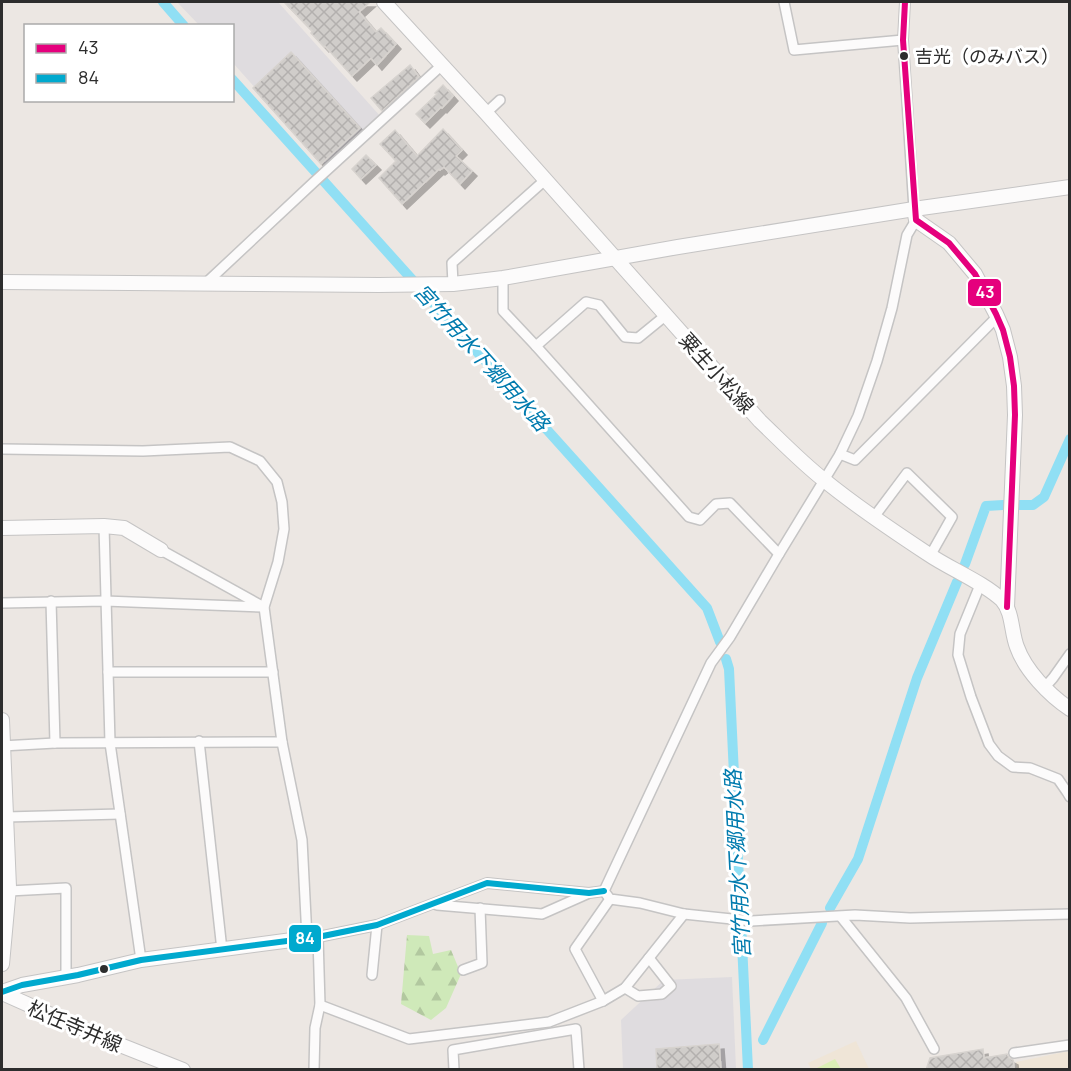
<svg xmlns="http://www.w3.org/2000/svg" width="1071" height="1071" font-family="Manrope,'Noto Sans JP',sans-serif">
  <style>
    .industrial { fill: #dfdcdf }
    .education { fill: #efe5d7 }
    .forest { fill: url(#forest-firs) }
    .pitch { fill: #dceeb6 }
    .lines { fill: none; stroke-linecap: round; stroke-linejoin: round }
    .canal { stroke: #90dff4; stroke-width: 10 }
    .building { fill: url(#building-cross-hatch); stroke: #d7d3cf; stroke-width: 1.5; filter: url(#shadow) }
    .street-casing { stroke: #c5c4c4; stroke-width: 12 }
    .secondary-casing { stroke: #c5c4c4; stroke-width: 16 }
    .street { stroke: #fcfbfb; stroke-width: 9 }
    .secondary { stroke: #fcfbfb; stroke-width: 14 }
    .bus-1-casing { stroke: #fff; stroke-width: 10 }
    .bus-2-casing { stroke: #fff; stroke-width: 10 }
    .bus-1 { stroke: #e5007d; stroke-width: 6 }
    .bus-2 { stroke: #00a9ce; stroke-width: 6 }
    .bus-dot { fill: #2d2d2d; stroke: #fff; stroke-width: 2 }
    .labels { text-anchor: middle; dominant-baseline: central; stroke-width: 6; stroke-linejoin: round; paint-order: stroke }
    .bus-label { font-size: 18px; fill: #2d2d2d; stroke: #fff; text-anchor: start }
    .street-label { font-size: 20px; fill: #2d2d2d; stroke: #fff }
    .water-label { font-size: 21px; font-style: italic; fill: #007bae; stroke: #fff }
    .line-badge { stroke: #fff; stroke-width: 2 }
    .badge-label { font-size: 16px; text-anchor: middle; font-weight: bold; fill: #fff }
  </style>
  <defs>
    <pattern id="forest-firs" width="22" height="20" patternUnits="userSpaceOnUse" patternTransform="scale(1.5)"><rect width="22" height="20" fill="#cfe9b9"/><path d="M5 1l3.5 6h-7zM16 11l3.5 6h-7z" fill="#b2c89f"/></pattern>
    <pattern id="building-cross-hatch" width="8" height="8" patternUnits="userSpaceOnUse" patternTransform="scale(1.5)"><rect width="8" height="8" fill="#d0cdca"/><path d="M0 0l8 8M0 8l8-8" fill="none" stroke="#b3b0ae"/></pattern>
    <filter id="shadow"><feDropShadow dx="5" dy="5" stdDeviation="0" flood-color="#0004"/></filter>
  </defs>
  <rect width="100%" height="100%" fill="#ece7e3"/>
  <g class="industrial">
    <polygon points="177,2 278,2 381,117 327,168 233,63 232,26 199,25"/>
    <polygon points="732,977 736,1069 623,1069 621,1020 664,980"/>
  </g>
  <g class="education">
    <polygon points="856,1041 869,1069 811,1069 808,1063"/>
    <polygon points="1069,1051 1069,1069 1017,1069 1016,1062"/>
  </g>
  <polygon class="forest" points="407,935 429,936 433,954 451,950 461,974 446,1008 431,1020 401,1004"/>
  <polygon class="pitch" points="835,1059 841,1069 818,1069 817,1068"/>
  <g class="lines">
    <g class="canal">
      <polyline points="163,2 184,26"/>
      <polyline points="232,79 707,608 720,642"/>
      <polyline points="1019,505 1033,505 1044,497 1070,439"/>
      <polyline points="965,564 986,506 1003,505"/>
      <polyline points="726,659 729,669 748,1070"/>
      <polyline points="830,908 858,859 917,678 957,582"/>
      <polyline points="763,1040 822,923"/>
    </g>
  </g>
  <g class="building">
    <polygon points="284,2 370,2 359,12 376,32 381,28 396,44 377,65 371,58 352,76 325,46 324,47 311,33 312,31"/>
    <polygon points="291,52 360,128 321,164 253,88"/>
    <polygon points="410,65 419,77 382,111 371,98"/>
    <polygon points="443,85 453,96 442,108 441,107 425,123 416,114 437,94 435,93"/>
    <polygon points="443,129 462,150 456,156 472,171 460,184 444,167 440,170 439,169 402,204 379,178 396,161 380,144 395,130 417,156"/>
    <polygon points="366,155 376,165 361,179 352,169"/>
    <polygon points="719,1044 721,1070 657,1070 656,1049"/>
    <polygon points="983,1049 984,1058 1007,1054 1009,1058 1013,1060 1014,1068 1006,1070 926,1070 930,1058"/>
  </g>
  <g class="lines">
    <g class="street-casing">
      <g id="street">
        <polyline points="784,2 794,50 903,40"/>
        <polyline points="905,2 903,40 914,209"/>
        <polyline points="486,113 500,100"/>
        <polyline points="503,278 503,311 536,346 689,517 700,520 716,504 730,503 779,554"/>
        <polyline points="205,284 314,182 442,65"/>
        <polyline points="453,284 452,263 545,180"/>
        <polyline points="536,346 586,302 599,305 625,337 638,338 665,316"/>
        <polyline points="2,449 143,451 230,447 260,461 277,482 282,502 284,529 278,562 264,607 282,742 302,840 307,938 318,937 377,925 487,883 589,893 604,891"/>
        <polyline points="840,454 855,460 997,317"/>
        <polyline points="874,517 907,473 952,517 930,556"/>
        <polyline points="104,526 110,743 141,960"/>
        <polyline points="161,550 262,606"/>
        <polyline points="980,585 960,634 958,655 971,697 989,744 998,756 1013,767 1030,768 1058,779 1067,792 1070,797"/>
        <polyline points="51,601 55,743"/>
        <polyline points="2,603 105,601 264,607"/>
        <polyline points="108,672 273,672"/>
        <polyline points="1045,687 1053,678 1070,654"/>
        <polyline points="199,741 222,950"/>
        <polyline points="2,746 55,743 282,742"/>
        <polyline points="6,817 120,814"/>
        <polyline points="9,891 66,888 66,976"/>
        <polyline points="604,891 711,663 730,637 779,554 840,454 858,416 877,361 892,308 907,235 916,220"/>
        <polyline points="604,891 610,899 640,903 684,914 751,921 855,915 910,918 1070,914"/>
        <polyline points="437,905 542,914 587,894"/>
        <polyline points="841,917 906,998 934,1049"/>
        <polyline points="463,970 482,963 480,908"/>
        <polyline points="372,975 377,925"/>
        <polyline points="625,988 638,996 662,994 671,986 649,958"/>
        <polyline points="603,1001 575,949 610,899"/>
        <polyline points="320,1005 409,1039 549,1022 603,1001 625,988 684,914"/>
        <polyline points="1014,1053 1070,1045"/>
        <polyline points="314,1070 315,1028 320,1005 318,937"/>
        <polyline points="454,1070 453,1050 576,1029 579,1070"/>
      </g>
    </g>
    <g class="secondary-casing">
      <g id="secondary">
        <path d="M384,2l102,111 274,308c21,20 41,41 64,59 33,27 69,51 104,74 22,15 55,28 74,46 11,12 9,32 15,47 8,23 32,48 53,62"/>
        <polyline points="914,209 916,220 949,243 975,274 996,314 1003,330 1010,357 1014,386 1015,415 1007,607"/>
        <polyline points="2,282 379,285 453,284 503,278 678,247 914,209 1070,187"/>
        <polyline points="2,528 104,526 124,528 161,550"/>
        <polyline points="2,720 9,887 2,964"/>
        <polyline points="2,992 22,985 78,975 141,960 307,938"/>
        <polyline points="2,993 110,1041 183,1070"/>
      </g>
    </g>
    <use href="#street" class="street"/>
    <use href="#secondary" class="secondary"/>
    <g class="bus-1-casing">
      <polyline id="bus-1" points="905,2 903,40 916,220 949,243 975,274 996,314 1003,330 1010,357 1014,386 1015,415 1007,607"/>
    </g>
    <g class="bus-2-casing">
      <polyline id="bus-2" points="2,992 22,985 78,975 141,960 318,937 377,925 487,883 589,893 604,891"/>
    </g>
    <use href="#bus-1" class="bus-1"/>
    <use href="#bus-2" class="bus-2"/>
  </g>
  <g class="bus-dot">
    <circle cx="904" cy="56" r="5"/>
    <circle cx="104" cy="969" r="5"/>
  </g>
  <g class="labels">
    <g class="bus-label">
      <text x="915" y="56">吉光（のみバス）</text>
    </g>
    <g class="street-label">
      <text transform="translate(717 373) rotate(48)">粟生小松線</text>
      <text transform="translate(75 1026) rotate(23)">松任寺井線</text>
    </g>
    <g class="water-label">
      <text transform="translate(482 357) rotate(48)">宮竹用水下郷用水路</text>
      <text transform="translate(737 864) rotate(-93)">宮竹用水下郷用水路</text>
    </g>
  </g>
  <g class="line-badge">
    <rect x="967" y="278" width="35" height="29" rx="6" fill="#e5007d"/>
    <rect x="288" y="924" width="34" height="29" rx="6" fill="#00a9ce"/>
  </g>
  <g class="badge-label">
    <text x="985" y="298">43</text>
    <text x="305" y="944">84</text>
  </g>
  <rect width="1071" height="1071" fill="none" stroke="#2d2d2d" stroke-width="6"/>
  <rect x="24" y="24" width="210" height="78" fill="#ffffff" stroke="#ababab" stroke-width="1.5"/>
  <rect x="36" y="44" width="30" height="9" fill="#e5007d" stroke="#ababab" stroke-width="1.5"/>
  <text x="78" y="54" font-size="18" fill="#2d2d2d">43</text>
  <rect x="36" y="74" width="30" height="9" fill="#00a9ce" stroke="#ababab" stroke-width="1.5"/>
  <text x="78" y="84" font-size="18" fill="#2d2d2d">84</text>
</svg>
